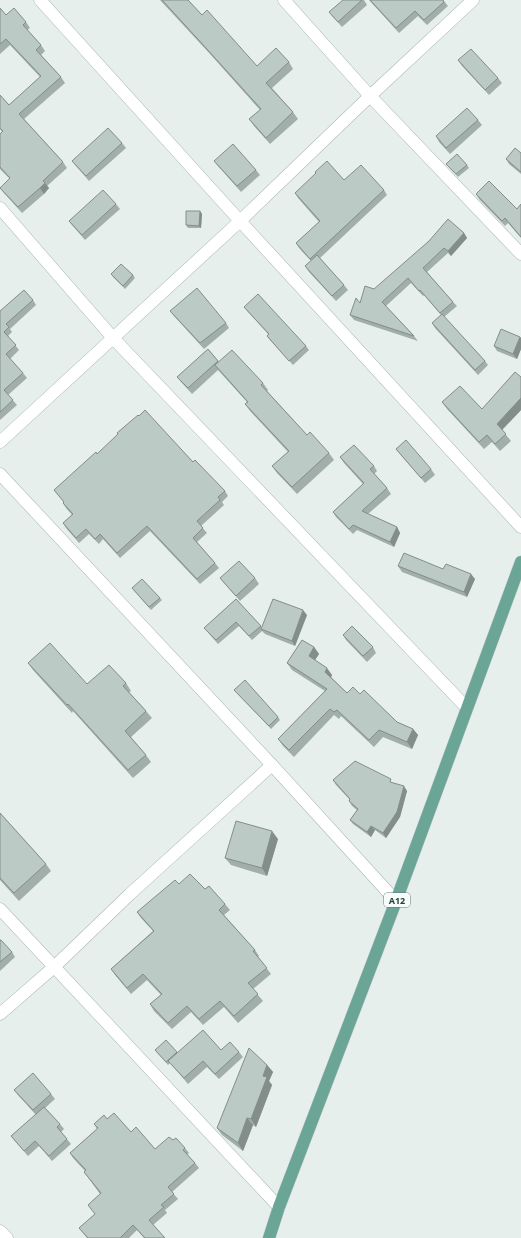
<svg xmlns="http://www.w3.org/2000/svg" width="521" height="1238" font-family="'Noto Sans',sans-serif">
  <style>
    .lines { fill: none; stroke-linecap: round; stroke-linejoin: round }
    .minor-casing { stroke: #a8b8b2; stroke-width: 13 }
    .tertiary-casing { stroke: #a8b8b2; stroke-width: 13 }
    .primary-casing { stroke: #c2cac8; stroke-width: 13 }
    .minor { stroke: #fff; stroke-width: 12 }
    .tertiary { stroke: #fff; stroke-width: 12 }
    .primary { stroke: #6aa596; stroke-width: 12 }
    .wall { fill: #a1aea9 }
    .shaded-wall { fill: #838d89 }
    .building { fill: #bbcac4; stroke: #838d89 }
    .labels { text-anchor: middle; dominant-baseline: central; stroke-width: 4; stroke-linejoin: round; paint-order: stroke }
    .shield { fill: #f7fbf9; stroke: #637a73; stroke-width: 1 }
    .shield-label { font-size: 9px; font-weight: bold; fill: #24423a }
  </style>
  <rect width="100%" height="100%" fill="#e6efeb"/>
  <g class="lines">
    <g class="minor-casing">
      <g id="minor">
        <polyline points="40,0 240,221 521,527"/>
        <polyline points="284,0 370,96 521,254"/>
        <polyline points="0,208 113,338 467,708"/>
        <polyline points="0,442 240,221 370,96 473,0"/>
        <polyline points="0,909 279,1207"/>
        <polyline points="0,1014 54,967 130,894 272,765"/>
        <polyline points="0,1231 7,1238"/>
      </g>
    </g>
    <g class="tertiary-casing">
      <polyline id="tertiary" points="0,474 272,765 396,901"/>
    </g>
    <g class="primary-casing">
      <polyline id="primary" points="269,1238 279,1207 396,901 521,562"/>
    </g>
    <use href="#minor" class="minor"/>
    <use href="#tertiary" class="tertiary"/>
    <use href="#primary" class="primary"/>
  </g>
  <g class="wall">
    <polygon points="160,0 188,0 202,15 257,66 289,62 293,69 272,88 293,112 298,119 270,144 254,126 249,119 260,110 210,54"/>
    <polygon points="343,0 364,0 367,5 342,27 333,17 329,12"/>
    <polygon points="369,0 443,0 448,6 427,25 418,16 399,33"/>
    <polygon points="0,8 6,15 26,22 30,28 27,30 41,45 45,51 41,55 61,77 65,83 24,119 63,162 67,168 47,186 49,188 44,194 22,213 4,193 0,188 10,179 0,169 0,134 2,132 0,129 0,95 9,105 40,77 10,45 0,54"/>
    <polygon points="458,60 498,78 502,83 489,95 462,66"/>
    <polygon points="478,120 482,125 450,154 439,142 436,136"/>
    <polygon points="122,143 126,148 89,181 76,166 72,161"/>
    <polygon points="521,153 521,174 509,164 506,159"/>
    <polygon points="214,161 256,170 260,175 241,192 218,166"/>
    <polygon points="446,164 467,165 469,168 458,177"/>
    <polygon points="344,180 384,190 387,195 320,258 344,285 348,290 336,301 309,272 305,266 311,261 299,248 296,243 319,222 298,198 295,193"/>
    <polygon points="476,194 517,209 521,204 521,238 508,223 505,226 479,199"/>
    <polygon points="116,204 120,209 85,240 72,225 69,221"/>
    <polygon points="200,211 202,214 201,228 188,228 186,225"/>
    <polygon points="464,233 467,238 451,256 448,253 427,272 453,302 457,306 444,317 485,361 488,365 478,375 435,328 432,323 441,315 424,295 423,296 411,283 386,306 414,336 418,341 354,320 350,315 360,303"/>
    <polygon points="111,274 133,275 135,278 125,289 113,277"/>
    <polygon points="33,300 36,305 10,329 12,332 8,336 19,350 10,359 23,373 27,378 8,395 17,405 0,420 0,311"/>
    <polygon points="244,307 306,346 309,350 293,365 270,340 267,336 268,334 248,312"/>
    <polygon points="170,311 226,323 229,328 204,349 174,316"/>
    <polygon points="520,337 521,338 521,349 517,359 497,351 494,346"/>
    <polygon points="208,349 219,362 263,383 268,390 267,391 307,435 329,453 334,460 297,494 277,473 272,466 288,452 250,411 245,404 247,402 218,370 192,394 181,382 177,377"/>
    <polygon points="521,377 521,410 502,430 511,441 500,451 492,442 484,449 447,409 442,402 482,409"/>
    <polygon points="396,449 431,469 435,475 425,483 400,454"/>
    <polygon points="97,454 193,462 225,491 228,496 222,502 224,505 201,526 207,533 197,542 215,563 219,568 200,584 150,531 120,558 103,539 99,544 89,534 79,543 66,528 63,523 72,515 66,508 63,503 64,502 54,490"/>
    <polygon points="340,457 374,466 377,471 374,474 387,488 391,494 368,514 397,527 400,533 394,547 357,530 353,534 336,517 333,512 363,484 344,463"/>
    <polygon points="398,566 443,569 475,579 467,597 402,572"/>
    <polygon points="220,578 255,578 259,584 240,601 224,583"/>
    <polygon points="132,588 160,598 162,600 151,610"/>
    <polygon points="236,599 262,628 307,615 295,646 265,634 262,631 252,640 239,626 218,644 204,628"/>
    <polygon points="343,635 373,647 376,653 367,662 346,640"/>
    <polygon points="314,647 319,654 315,660 332,675 331,677 347,693 360,694 397,722 413,729 418,735 412,749 383,737 374,747 341,716 339,719 334,715 294,757 283,746 278,739 325,691 292,670 287,663"/>
    <polygon points="28,663 87,684 126,683 131,691 129,692 146,711 152,718 131,737 146,755 151,762 133,778 73,711 72,713 33,670"/>
    <polygon points="234,690 278,717 280,720 271,729"/>
    <polygon points="333,780 393,783 407,791 400,817 386,838 375,830 371,837 353,824 350,820 357,810 352,806 349,801 350,800 336,785"/>
    <polygon points="0,813 46,864 51,871 19,901 0,880"/>
    <polygon points="278,839 267,876 231,865 225,858"/>
    <polygon points="179,884 205,889 225,904 230,910 224,915 255,950 259,956 258,957 271,974 253,989 263,1001 238,1023 224,1007 203,1025 191,1012 172,1029 154,1011 150,1004 161,995 147,980 131,994 115,975 111,969 153,931 141,918 137,912"/>
    <polygon points="0,940 12,952 15,957 0,971"/>
    <polygon points="155,1050 177,1053 221,1050 239,1052 243,1057 219,1079 207,1067 188,1084 170,1063 168,1065"/>
    <polygon points="267,1065 273,1072 269,1081 272,1085 256,1127 253,1125 243,1151 222,1135 217,1128"/>
    <polygon points="14,1090 51,1094 55,1099 45,1108 60,1124 64,1129 61,1132 71,1144 52,1161 39,1146 28,1156 15,1141 11,1136 36,1115 18,1095"/>
    <polygon points="107,1119 131,1132 155,1149 173,1140 185,1148 189,1153 187,1155 195,1163 199,1168 172,1192 178,1199 165,1210 167,1213 153,1225 165,1238 144,1238 137,1230 129,1238 87,1238 79,1228 95,1214 88,1205 100,1194 84,1172 85,1171 73,1158 70,1153 97,1129 94,1124"/>
  </g>
  <g class="shaded-wall">
    <polygon points="45,183 49,188 44,194 40,188"/>
    <polygon points="200,211 202,214 201,228 199,226"/>
    <polygon points="464,233 467,238 451,256 448,251"/>
    <polygon points="520,337 521,338 521,349 517,359 513,354"/>
    <polygon points="521,398 521,410 501,431 497,424"/>
    <polygon points="397,527 400,533 394,547 390,542"/>
    <polygon points="471,574 475,579 467,597 464,592"/>
    <polygon points="303,610 307,615 295,646 292,641"/>
    <polygon points="314,647 319,654 313,663 309,656"/>
    <polygon points="327,668 332,675 330,679 325,672"/>
    <polygon points="413,729 418,735 412,749 407,742"/>
    <polygon points="404,786 407,791 400,817 386,838 383,833"/>
    <polygon points="371,826 375,830 371,837 367,832"/>
    <polygon points="272,831 278,839 267,876 262,868"/>
    <polygon points="267,1065 273,1072 269,1081 272,1085 256,1127 251,1119 263,1076"/>
    <polygon points="247,1118 253,1125 243,1151 238,1143"/>
  </g>
  <g class="building">
    <polygon points="162,0 188,0 202,15 207,10 257,66 276,48 289,62 266,83 293,112 266,138 249,119 261,109 206,48"/>
    <polygon points="343,0 362,0 338,22 329,12"/>
    <polygon points="370,0 443,0 444,2 424,20 415,11 396,28"/>
    <polygon points="0,8 6,15 14,8 26,22 23,25 41,45 36,50 61,77 19,114 63,162 43,181 45,183 40,188 18,207 0,188 10,178 0,167 0,134 3,131 0,128 0,95 9,105 41,76 6,39 0,44"/>
    <polygon points="471,49 498,78 485,90 458,60"/>
    <polygon points="467,108 478,120 446,148 436,136"/>
    <polygon points="108,128 122,143 86,176 72,161"/>
    <polygon points="233,144 256,170 237,186 214,161"/>
    <polygon points="515,148 521,153 521,172 506,159"/>
    <polygon points="457,154 467,165 456,174 446,164"/>
    <polygon points="327,161 344,180 361,165 384,190 310,259 296,243 320,221 295,193 316,173 315,172"/>
    <polygon points="489,181 517,209 521,204 521,237 505,218 502,221 476,194"/>
    <polygon points="103,190 116,204 82,235 69,221"/>
    <polygon points="186,211 200,211 199,226 186,225"/>
    <polygon points="448,219 464,233 448,251 444,248 423,268 453,302 440,313 420,290 419,291 408,278 382,302 414,336 350,315 356,298 360,303 365,286 374,289 429,241"/>
    <polygon points="317,255 344,285 332,296 305,266"/>
    <polygon points="121,264 133,275 123,286 111,274"/>
    <polygon points="197,288 226,323 200,343 170,311"/>
    <polygon points="24,290 33,300 6,324 9,327 4,332 16,345 6,354 23,373 4,390 13,400 0,412 0,311"/>
    <polygon points="258,294 306,346 289,361 267,336 269,334 244,307"/>
    <polygon points="442,314 485,361 475,370 432,323"/>
    <polygon points="501,329 520,337 513,354 494,346"/>
    <polygon points="208,349 218,361 188,388 177,377"/>
    <polygon points="232,350 263,383 261,385 307,435 310,432 329,453 292,487 272,466 289,451 245,404 248,402 215,365"/>
    <polygon points="515,372 521,377 521,398 497,424 506,434 495,444 487,435 479,442 442,402 460,386 482,409"/>
    <polygon points="145,410 193,462 195,460 225,491 218,497 220,500 197,521 203,528 193,538 215,563 197,579 147,526 117,553 100,534 95,539 86,529 76,538 63,523 73,514 63,503 64,502 54,490 96,452 97,454 118,434 117,433 138,415 139,416"/>
    <polygon points="406,440 431,469 421,478 396,449"/>
    <polygon points="354,445 374,466 370,469 387,488 362,511 397,527 390,542 353,525 349,529 333,512 364,483 340,457"/>
    <polygon points="404,553 443,569 446,564 471,574 464,592 398,566"/>
    <polygon points="239,561 255,578 236,596 220,578"/>
    <polygon points="142,579 160,598 149,607 132,588"/>
    <polygon points="236,599 261,626 249,636 236,622 216,640 204,628"/>
    <polygon points="273,599 303,610 292,641 261,629"/>
    <polygon points="352,626 373,647 363,656 343,635"/>
    <polygon points="302,640 314,647 309,656 327,668 325,672 347,693 353,687 360,694 364,690 397,722 413,729 407,742 379,730 369,740 337,710 334,712 330,709 289,750 278,739 327,689 287,663"/>
    <polygon points="50,643 87,684 109,665 126,683 123,686 146,711 125,731 146,755 128,770 68,704 67,705 28,663"/>
    <polygon points="245,680 278,717 269,726 234,690"/>
    <polygon points="355,761 391,779 390,782 404,786 397,812 383,833 371,826 367,832 350,820 358,809 349,801 350,799 333,780"/>
    <polygon points="0,813 46,864 14,893 0,878"/>
    <polygon points="236,821 272,831 262,868 225,858"/>
    <polygon points="190,874 205,889 209,886 225,904 219,910 255,950 253,951 267,968 248,983 258,994 234,1016 220,1001 199,1019 187,1006 168,1023 150,1004 162,994 143,974 127,988 111,969 154,931 137,912 175,880 179,884"/>
    <polygon points="0,940 1,940 12,952 0,962"/>
    <polygon points="203,1030 221,1050 230,1042 239,1052 215,1074 203,1061 184,1078 168,1061"/>
    <polygon points="166,1040 177,1052 166,1062 155,1050"/>
    <polygon points="249,1048 267,1065 263,1076 267,1077 251,1119 247,1118 238,1143 217,1128"/>
    <polygon points="33,1073 51,1094 33,1110 14,1090"/>
    <polygon points="44,1107 60,1124 57,1127 67,1139 49,1156 35,1141 24,1151 11,1136"/>
    <polygon points="114,1113 131,1132 136,1127 155,1149 169,1137 173,1140 176,1138 185,1148 183,1150 195,1163 168,1187 174,1194 161,1205 164,1207 149,1220 165,1238 145,1238 133,1225 120,1238 88,1238 79,1228 95,1214 88,1205 101,1193 84,1172 86,1170 70,1153 98,1128 94,1124 104,1115 107,1119"/>
  </g>
  <g class="labels">
    <rect class="shield" x="384" y="893" width="26" height="14" rx="3"/>
    <g class="shield-label">
      <text x="397" y="900">A12</text>
    </g>
  </g>
</svg>
